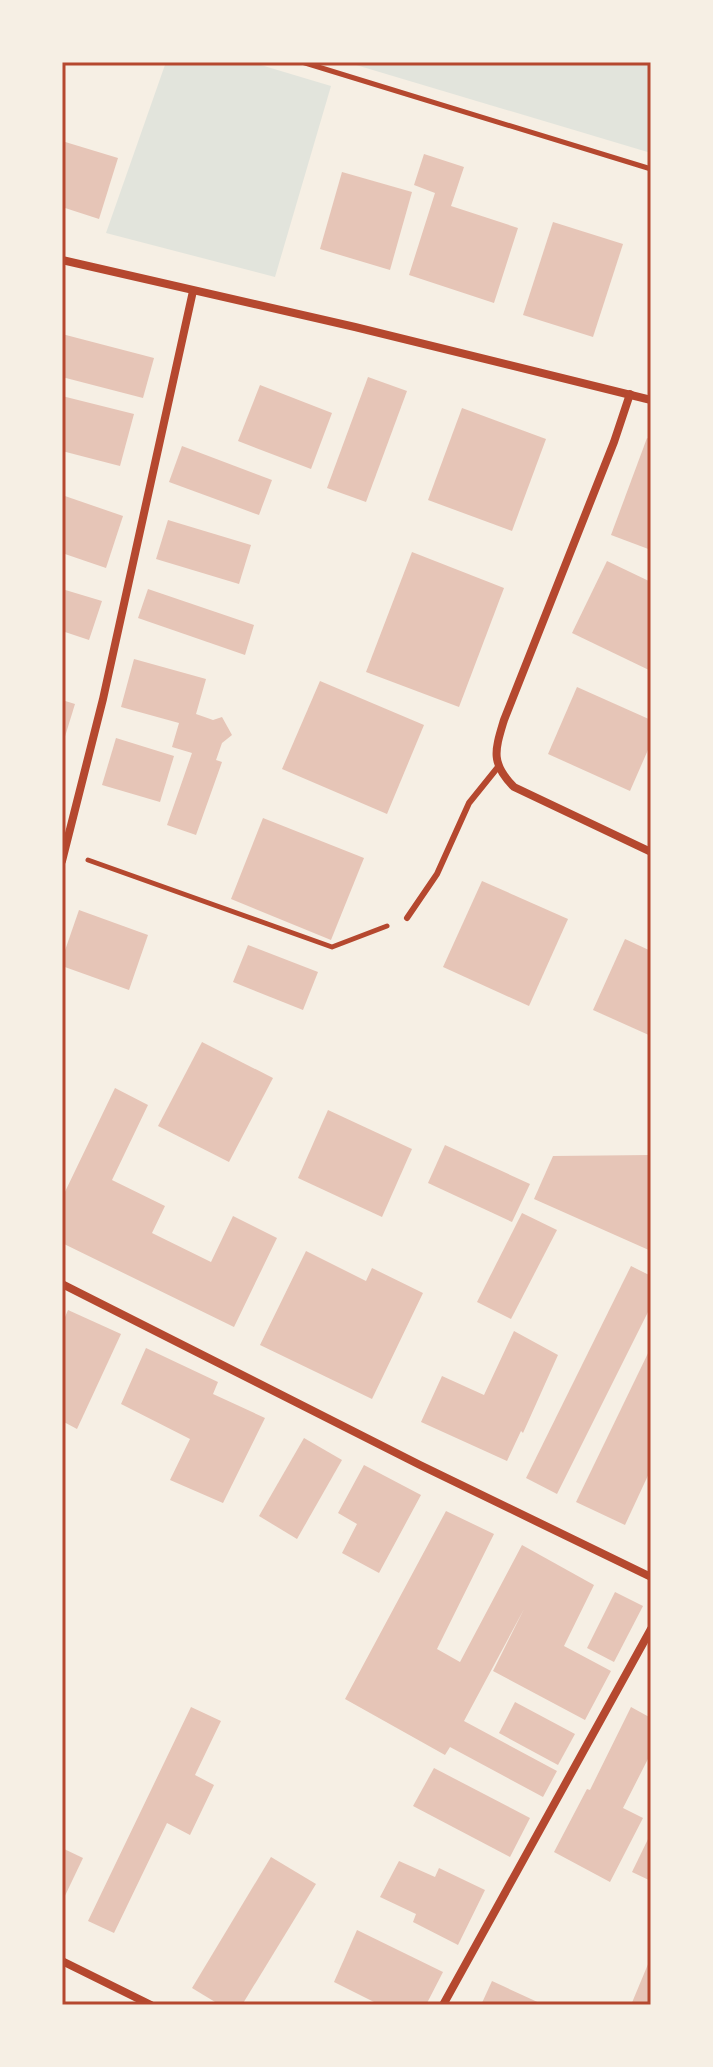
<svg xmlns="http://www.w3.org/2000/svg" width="713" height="2067" font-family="Raleway,sans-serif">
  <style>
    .green { fill: #e2e4dc }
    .building { fill: #e6c5b7 }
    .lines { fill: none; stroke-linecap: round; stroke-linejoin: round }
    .path { stroke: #b5482f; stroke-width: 5 }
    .service { stroke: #b5482f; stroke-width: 6 }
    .minor { stroke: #b5482f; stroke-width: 8 }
    .neatline { fill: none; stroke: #b5482f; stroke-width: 3 }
  </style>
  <rect width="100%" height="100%" fill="#f6efe4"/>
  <g class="green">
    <polygon points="166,62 251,62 331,86 275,277 106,233"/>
    <polygon points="346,62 651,62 651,153"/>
  </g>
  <g class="building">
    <polygon points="62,141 118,158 99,219 62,207"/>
    <polygon points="424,154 464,167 451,206 518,228 494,303 409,275 435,193 414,185"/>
    <polygon points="342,172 412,192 390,270 320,249"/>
    <polygon points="553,222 623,244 593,337 523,315"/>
    <polygon points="62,334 154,358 143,398 62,377"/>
    <polygon points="368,377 407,391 366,502 327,488"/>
    <polygon points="260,385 332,413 311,469 238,441"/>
    <polygon points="62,396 134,414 120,466 62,451"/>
    <polygon points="462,408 546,439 512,531 428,500"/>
    <polygon points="647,438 651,440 651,550 611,535"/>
    <polygon points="182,446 272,480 259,515 169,482"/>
    <polygon points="62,495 123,516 106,568 62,553"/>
    <polygon points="168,520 251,545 239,584 156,559"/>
    <polygon points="412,552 504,588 459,707 366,672"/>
    <polygon points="607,561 651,582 651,671 572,633"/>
    <polygon points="62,589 102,601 89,640 62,631"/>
    <polygon points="148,589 254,625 245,655 138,618"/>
    <polygon points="134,659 206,679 196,714 213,720 222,717 232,735 222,743 216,760 222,762 196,835 167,825 192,753 172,747 179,723 121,707"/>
    <polygon points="320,681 424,725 387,814 282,769"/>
    <polygon points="577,687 651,720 651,743 630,791 548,754"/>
    <polygon points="62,700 75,704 63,743 62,743"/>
    <polygon points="116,738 174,756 160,802 102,785"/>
    <polygon points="263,818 364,858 331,940 231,899"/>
    <polygon points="482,881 568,919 529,1006 443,967"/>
    <polygon points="79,910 148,935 129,990 62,966 62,959"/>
    <polygon points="625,939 651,951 651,1036 593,1010"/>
    <polygon points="248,945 318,972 303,1010 233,982"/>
    <polygon points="202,1042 273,1078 229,1162 158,1126"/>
    <polygon points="115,1088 148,1105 112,1180 165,1206 152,1233 211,1262 233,1216 277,1238 234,1327 62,1243 62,1198"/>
    <polygon points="328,1110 412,1149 382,1217 298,1178"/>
    <polygon points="445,1145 530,1184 512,1222 428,1183"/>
    <polygon points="651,1155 651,1251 534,1199 553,1156"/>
    <polygon points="522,1213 557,1230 511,1319 477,1302"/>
    <polygon points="306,1251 366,1281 372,1268 423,1293 372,1399 260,1345"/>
    <polygon points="631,1266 651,1276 651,1306 557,1494 526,1478"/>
    <polygon points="68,1310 121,1334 77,1429 62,1421 62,1324"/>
    <polygon points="514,1331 558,1355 523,1433 521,1431 507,1461 421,1422 442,1376 484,1395"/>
    <polygon points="651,1347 651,1469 625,1525 576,1502"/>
    <polygon points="146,1348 218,1382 213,1394 265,1418 223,1503 170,1480 190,1439 121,1404"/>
    <polygon points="304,1438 342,1460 297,1539 259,1516"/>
    <polygon points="364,1465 421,1495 379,1573 342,1553 357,1524 338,1513"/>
    <polygon points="446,1511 494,1534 437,1649 460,1662 522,1545 594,1585 564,1646 611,1671 585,1720 493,1671 524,1609 464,1721 557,1771 543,1797 450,1747 445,1755 345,1699"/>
    <polygon points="615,1592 643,1606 614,1662 587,1648"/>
    <polygon points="515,1702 575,1734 558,1765 499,1733"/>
    <polygon points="191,1707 221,1721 195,1775 214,1785 190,1835 167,1823 114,1933 88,1921"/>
    <polygon points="631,1707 651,1718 651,1753 623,1808 643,1818 610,1882 554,1852 587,1789 590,1790"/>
    <polygon points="434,1768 530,1818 510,1857 413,1806"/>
    <polygon points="651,1833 651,1881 632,1872"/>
    <polygon points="62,1848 83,1858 62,1902"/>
    <polygon points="271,1857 316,1884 242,2005 220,2005 192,1988"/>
    <polygon points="399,1861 435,1877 439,1868 485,1890 458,1945 413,1922 416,1914 380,1897"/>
    <polygon points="357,1930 443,1972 426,2005 380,2005 334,1982"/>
    <polygon points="651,1957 651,2005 631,2005"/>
    <polygon points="492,1981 544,2005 481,2005"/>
  </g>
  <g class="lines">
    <g class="path">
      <polyline points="302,62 651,169"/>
      <polyline points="88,860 332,947 387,926"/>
    </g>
    <polyline class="service" points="407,918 437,874 469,803 498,767"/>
    <g class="minor">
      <polyline points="62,260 355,327 651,400"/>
      <path d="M630,394l-16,48 -110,278c-9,30 -14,43 10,67l137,65"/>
      <polyline points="62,861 103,699 193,291"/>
      <polyline points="62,1284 420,1465 651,1577"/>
      <polyline points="62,1961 151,2005"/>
      <polyline points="443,2005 651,1629"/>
    </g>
  </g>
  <rect width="713" height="2067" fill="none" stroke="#f6efe4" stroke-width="128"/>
  <rect x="64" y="64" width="585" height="1939" class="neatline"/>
</svg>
